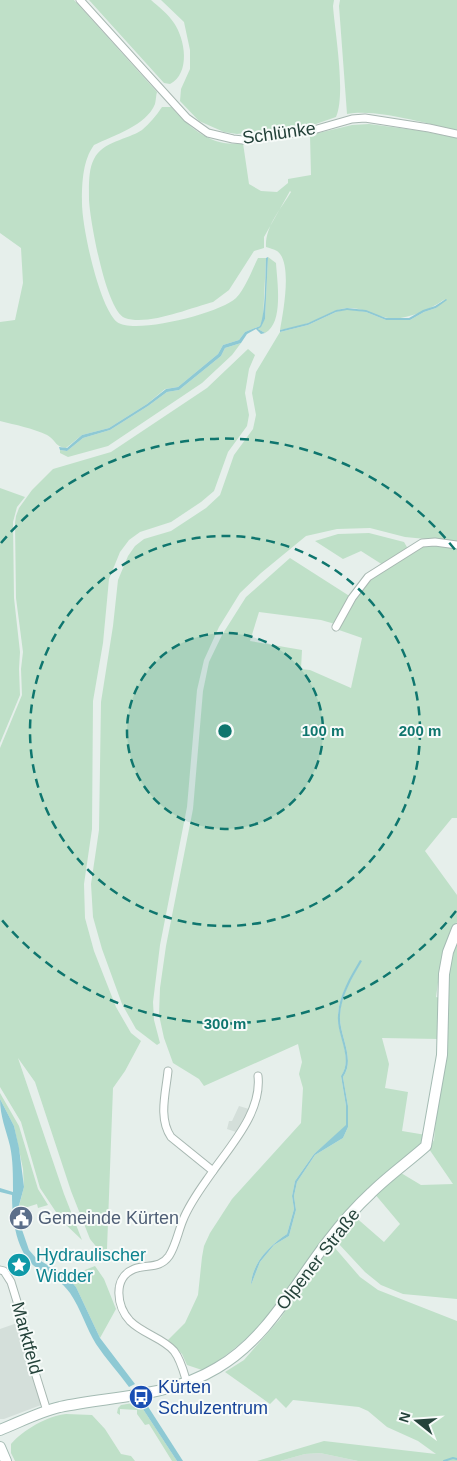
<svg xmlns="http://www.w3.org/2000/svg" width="457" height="1461" font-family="Helvetica,sans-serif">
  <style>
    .built { fill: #d4dfda }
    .green { fill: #bfe0c8; fill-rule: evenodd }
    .water { fill: #8ec9d4 }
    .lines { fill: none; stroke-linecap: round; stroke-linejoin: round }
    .stream { stroke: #8ec9d4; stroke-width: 2 }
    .street-casing { stroke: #a8b8b2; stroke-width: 9 }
    .secondary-casing { stroke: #a4bbb3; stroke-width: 12 }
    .street { stroke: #fff; stroke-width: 7 }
    .secondary { stroke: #fff; stroke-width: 10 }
    .ring { fill: none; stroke: #0f766e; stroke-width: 2.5; stroke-dasharray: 9 6 }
    .labels { text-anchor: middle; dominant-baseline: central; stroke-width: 4; stroke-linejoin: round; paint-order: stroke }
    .street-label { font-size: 18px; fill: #24423a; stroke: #f7fbf9 }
    .service-label { font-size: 18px; fill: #4e5e75; stroke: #f7fbf9; text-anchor: start }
    .culture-label { font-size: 18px; fill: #0d838f; stroke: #f7fbf9; text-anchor: start }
    .transit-label { font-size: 18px; fill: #164399; stroke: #f7fbf9; text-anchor: start }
    .centre { fill: #0f766e; stroke: #f7fbf9; stroke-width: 2.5 }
    .ring-label { font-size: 15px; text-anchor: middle; font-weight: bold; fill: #0f766e; stroke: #f7fbf9; stroke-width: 4; stroke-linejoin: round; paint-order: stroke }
  </style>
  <rect width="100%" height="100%" fill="#e6efeb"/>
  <g class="built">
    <polygon points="239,1106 249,1109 247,1114 236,1132 227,1129 229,1121 232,1121"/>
    <polygon points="20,1322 24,1350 42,1401 41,1405 4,1419 0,1419 0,1329"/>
    <polygon points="320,1453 358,1461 280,1461 305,1454"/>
  </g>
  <g class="green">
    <path d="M0,0h74l83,92c-1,3 -1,8 -2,12 -9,22 -41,31 -61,41 -11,15 -12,37 -12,55 -1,24 17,107 35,122 17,13 104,-9 119,-24 9,-9 16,-28 22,-40h8l-3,61 -3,7 -15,6 -6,8 -16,5 -5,9 -40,33 -13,2 -18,15 -38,24 -27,7 -16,13c-11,-1 -10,-8 -19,-13 -15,-7 -31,-10 -47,-14v-99l15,-2 8,-37 -2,-35 -21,-15z"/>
    <path d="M89,0h62c8,7 17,14 23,23 11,16 17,50 -4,61l-6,-1z"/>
    <path d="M161,0h173l-1,6c2,27 13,88 3,111l-23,8 -76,9 -13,-2 -25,-11 -19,-20 1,-12 9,-20v-19l-6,-28z"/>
    <path d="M340,0h117v130c-30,-6 -81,-22 -110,-16l-8,-108z"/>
    <path d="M162,107h9c19,21 41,41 72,36l6,41 12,7 16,1 11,-9v-4l23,-4 -1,-40 42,-10 17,-1 53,7 35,7v404l-52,-5 -35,-9 -33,1 -31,7 -45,37 -21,20 -21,34 -15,33 -7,30 -10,117 -27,138 -7,57 1,18 6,23 -3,2 -21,-16 -14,-25 -20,-55 -9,-32 -2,-33 8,-54 2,-128 12,-76 5,-46 10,-24 7,-10 9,-7 27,-8 35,-23 14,-13 14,-40 19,-26 3,-14 -4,-22 4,-21 24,-40 28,-7 28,-13 11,-3 19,3 20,8h24l14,-8 12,-4 9,-9c-14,10 -43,24 -61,18 -12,-3 -24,-10 -37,-9 -13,1 -25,10 -36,14 -10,4 -21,6 -31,8 3,-17 13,-68 -3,-79 -3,-2 -8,-3 -11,-4 -1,-21 15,-38 25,-55l-1,-1 -26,46v11l-10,3 -25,39 -16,12c-23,6 -65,24 -88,16 -19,-7 -35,-98 -36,-118 0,-13 -1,-30 5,-41 9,-18 33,-19 48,-29 8,-7 14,-14 20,-23z"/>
    <path d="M268,257l8,6c1,18 8,60 -11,70l-7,-4 7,-10z"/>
    <polygon points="241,343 232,355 202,383 108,446 68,457 60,453 60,450 67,451 83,438 110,430 148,406 167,392 179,390 221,356 225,348"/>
    <polygon points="248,349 255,355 249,369 245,393 249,415 247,426 228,452 214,491 201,502 171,522 140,532 129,540 120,552 109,579 103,643 93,701 92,829 84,884 85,918 94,951 116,1007 131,1033 141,1041 125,1071 113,1088 107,1249 108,1261 90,1239 71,1191 35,1082 18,1058 64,1194 82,1240 62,1221 40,1188 21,1122 0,1087 0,748 22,695 21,669 23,652 16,598 15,523 16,516 19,508 32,490 53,469 111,452 207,388"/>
    <polygon points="0,488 25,497 17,507 13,522 14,598 20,652 19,669 20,695 0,743"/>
    <polygon points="369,533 404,542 408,549 383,565 361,551 343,559 315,541 338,534"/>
    <path d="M432,543l25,4v271h-5l-27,33 32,44v27l-12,30 -3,2 -6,43 4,1 -1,41 -57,-1 7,26 -4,24 23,4 -6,39 24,4 -6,10 -26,22 -130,155c-19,18 -38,36 -62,48l-15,-5 -5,-11 -14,-14 17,-17 13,-28 4,-38 2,-11 6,-13 22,-34 69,-76 2,-35 -4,-14 3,-12 -4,-18 -94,42 -5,-7 -26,-16 -9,-25 -5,-23 1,-27 6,-42 27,-137 10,-118 6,-29 13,-27 24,-38 44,-39 61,39 -16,27 -14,-4 -62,-8 -9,29 52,9 -1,19 9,1 41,18 11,-50 -23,-8v-2l22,-39 8,-11 54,-33zM361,962c-9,16 -21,34 -21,54 -1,19 16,43 3,61l5,29v21l-5,11 -28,17 -18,27 -3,14 2,14 -7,26 -15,9 -14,17 -9,23c1,-22 18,-39 36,-51l7,-25 -2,-13 3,-15 19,-27 32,-28v-20l-5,-30c13,-18 -4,-41 -3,-61 1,-20 12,-37 23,-53z"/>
    <polygon points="457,941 457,1299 403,1294 381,1285 365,1272 338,1243 338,1236 353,1215 384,1242 400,1224 374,1193 401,1173 421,1185 453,1184 429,1149 434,1140 449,969"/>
    <polygon points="0,1093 19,1126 38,1189 48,1205 38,1208 37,1204 18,1210 24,1187 23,1169 14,1126 0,1099"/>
    <polygon points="335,1248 360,1277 378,1290 457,1321 457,1461 358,1461 320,1453 305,1454 280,1461 257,1461 324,1441 436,1454 418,1441 387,1427 368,1411 359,1407 293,1400 286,1408 276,1398 270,1404 225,1372 244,1360 280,1319 291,1302 329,1249"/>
    <polygon points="95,1266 104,1279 116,1309 100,1338 76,1287 67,1277"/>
    <polygon points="145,1401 147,1405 141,1406 177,1461 172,1461 149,1424 145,1425 137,1414 137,1410 120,1409 120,1415 117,1413 118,1408 121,1405"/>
    <path d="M66,1414l26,1 13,14 16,25 10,2 4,5h-120l-4,-8v-9c12,-14 36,-28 55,-30z"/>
  </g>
  <g class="water">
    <path d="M268,257l-3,62 -4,8 -3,2 7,4 -4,1 -5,-5 -9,5 -6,9 -16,5 -4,8 -42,34 -12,2 -19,14 -38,24 -27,8 -16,13 -7,-1 -1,-3 8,1 15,-13 27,-7 38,-24 19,-15 12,-2 40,-33 5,-9 16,-5 6,-8 15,-6c6,-13 5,-51 6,-68z"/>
    <polygon points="446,299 447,300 436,308 424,312 410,320 386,320 366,312 347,310 336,312 308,325 280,332 280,330 308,323 336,310 347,308 366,310 386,318 409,318 423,310 435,306"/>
    <path d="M360,960l2,1c-10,17 -21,35 -22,55 -1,19 16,43 3,61l5,29v21l-5,11 -28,17 -18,27 -3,14 2,14 -7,26 -15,9 -14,17 -9,23c1,-22 18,-39 36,-51l7,-25 -2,-13 3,-15 19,-27 32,-29v-19l-5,-30c13,-18 -5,-41 -3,-61 1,-20 12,-38 22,-55z"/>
    <path d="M0,1099l14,27 5,22 5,39 -6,22 1,12 10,29 7,8 31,19 9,10 24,51 35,46 -6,3c-11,-15 -23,-28 -33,-43 -10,-16 -15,-35 -26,-51 -9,-13 -21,-17 -33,-25 -21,-14 -25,-50 -25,-73l-12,-3v-4l13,4v-2c0,-15 0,-30 -3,-44 -4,-16 -10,-30 -10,-47z"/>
    <polygon points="147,1405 183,1461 177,1461 141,1406"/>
  </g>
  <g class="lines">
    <polyline class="stream" points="444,1461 453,1458 457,1459"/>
    <g class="street-casing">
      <g id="street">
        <polyline points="80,0 187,118 208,133 233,139 243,140 310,131 352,119 365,118 429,128 457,134"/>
        <polyline points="336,627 352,598 368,577 422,543 435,542 457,545"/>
        <path d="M168,1071c-2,21 -10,47 3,66l42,34c-11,16 -23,31 -30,49 -5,12 -7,25 -14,36 -9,13 -22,8 -35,13 -22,9 -17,38 -4,52 13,13 33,17 44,30 7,9 10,22 13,32"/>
        <path d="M213,1171c19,-27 49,-60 45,-95"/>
        <polyline points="0,1270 4,1271 11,1282 23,1321 25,1338 28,1350 47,1411"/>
      </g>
    </g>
    <g class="secondary-casing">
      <g id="secondary">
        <path d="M0,1430c20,-8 39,-18 60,-23 53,-11 109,-10 157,-39 50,-29 77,-83 111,-127 13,-17 28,-34 43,-48 17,-17 37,-31 55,-47l16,-91 2,-81 4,-22 9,-23"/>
        <polyline points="0,1447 6,1461"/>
      </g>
    </g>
    <use href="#street" class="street"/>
    <use href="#secondary" class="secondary"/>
  </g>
  <circle cx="225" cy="731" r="98" fill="#0f766e" fill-opacity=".12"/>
  <g class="ring">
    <circle cx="225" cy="731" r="98"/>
    <circle cx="225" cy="731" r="195"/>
    <path d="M456 911A293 293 0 0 1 1 919M1 543A293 293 0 0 1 456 551"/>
  </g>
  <defs>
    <g id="civic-disc" transform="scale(1.25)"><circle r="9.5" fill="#5c6f8a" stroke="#f7fbf9"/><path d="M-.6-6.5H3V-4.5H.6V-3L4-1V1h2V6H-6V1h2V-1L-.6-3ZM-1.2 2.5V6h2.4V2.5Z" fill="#fff"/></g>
    <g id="sight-disc" transform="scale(1.25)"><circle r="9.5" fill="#0f9aa8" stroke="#f7fbf9"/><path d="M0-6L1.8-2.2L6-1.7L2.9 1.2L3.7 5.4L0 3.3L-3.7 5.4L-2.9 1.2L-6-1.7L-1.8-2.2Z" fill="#fff"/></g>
    <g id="bus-disc" transform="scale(1.25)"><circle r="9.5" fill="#1a4fb4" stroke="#f7fbf9"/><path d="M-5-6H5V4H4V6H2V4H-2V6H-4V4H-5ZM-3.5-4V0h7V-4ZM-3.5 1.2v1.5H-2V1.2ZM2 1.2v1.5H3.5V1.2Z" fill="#fff"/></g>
  </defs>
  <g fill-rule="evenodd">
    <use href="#civic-disc" x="21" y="1218"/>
    <use href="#sight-disc" x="19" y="1265"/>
    <use href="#bus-disc" x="141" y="1397"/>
  </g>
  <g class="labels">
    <g class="street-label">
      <text transform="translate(279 133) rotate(-8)">Schlünke</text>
      <text transform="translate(318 1259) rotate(-52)">Olpener Straße</text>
      <text transform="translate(27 1338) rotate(75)">Marktfeld</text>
    </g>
    <g class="service-label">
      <text x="38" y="1218">Gemeinde Kürten</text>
    </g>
    <g class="culture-label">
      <text x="36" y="1255">Hydraulischer<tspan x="36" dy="21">Widder</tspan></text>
    </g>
    <g class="transit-label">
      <text x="158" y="1387">Kürten<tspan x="158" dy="21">Schulzentrum</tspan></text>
    </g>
  </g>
  <circle cx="225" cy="731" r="8" class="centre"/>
  <g class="ring-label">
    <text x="323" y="736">100 m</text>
    <text x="420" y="736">200 m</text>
    <text x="225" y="1029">300 m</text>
  </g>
  <g transform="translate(417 1421) rotate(287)" stroke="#f7fbf9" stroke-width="4" paint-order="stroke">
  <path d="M0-4L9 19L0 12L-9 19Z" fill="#24423a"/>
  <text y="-8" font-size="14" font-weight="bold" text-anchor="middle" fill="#24423a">N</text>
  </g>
</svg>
